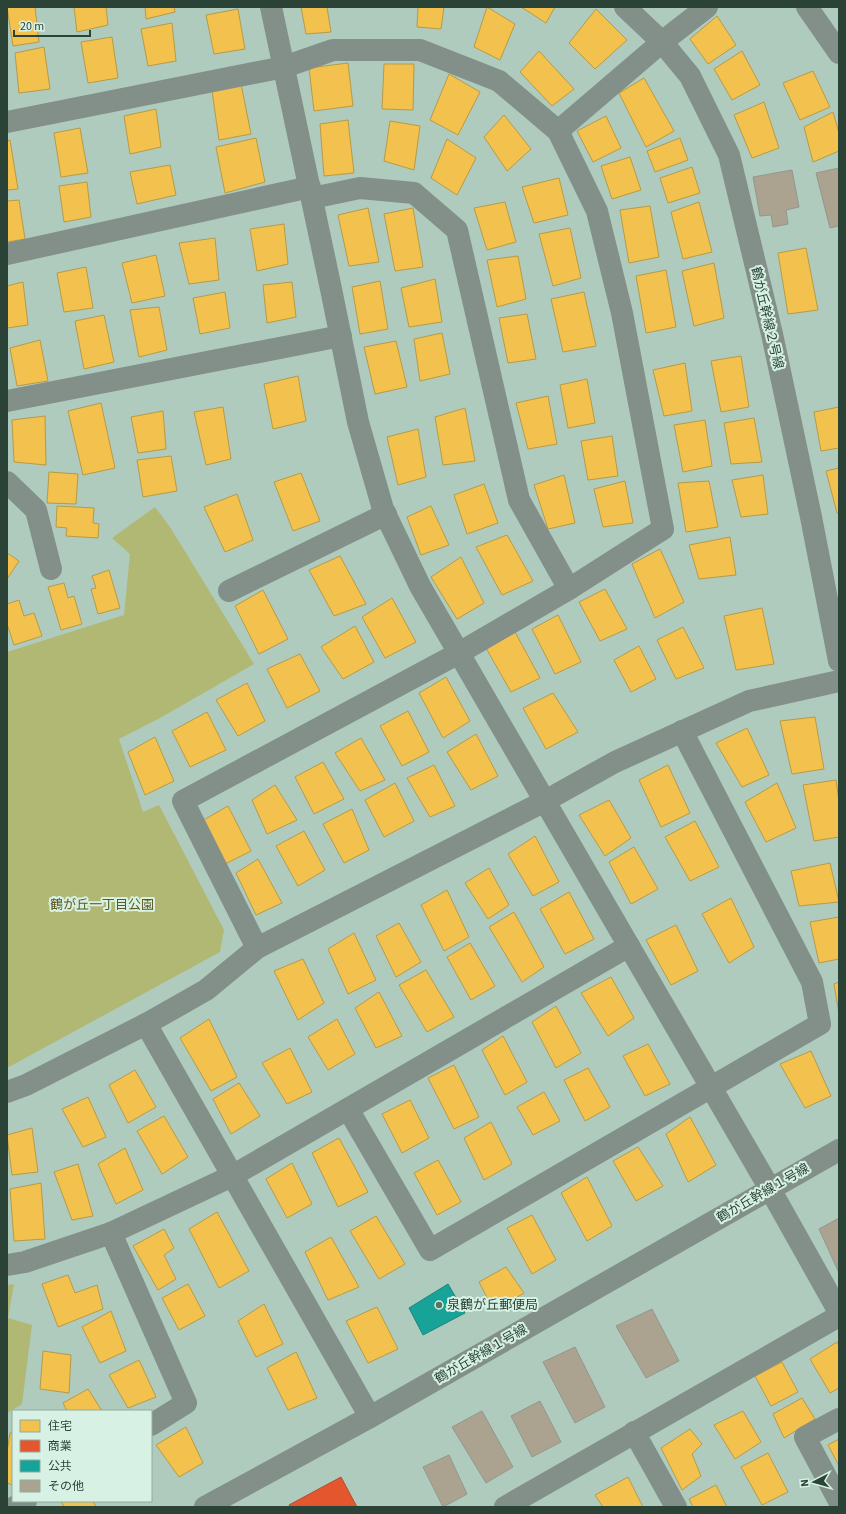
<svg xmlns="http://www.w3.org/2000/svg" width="846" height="1514" font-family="'Source Sans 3','Noto Sans JP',sans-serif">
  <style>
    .green { fill: #b1b874 }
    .homes { fill: #f2c14e; stroke: #b69b47 }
    .shops { fill: #e4572e; stroke: #ac5131 }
    .public { fill: #17a398; stroke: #1d867b }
    .building { fill: #aca290; stroke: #93978d }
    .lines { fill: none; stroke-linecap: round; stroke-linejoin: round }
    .minor { stroke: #829089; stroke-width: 22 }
    .tertiary { stroke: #829089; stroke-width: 22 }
    .poi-dot { fill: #597266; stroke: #d7f2e4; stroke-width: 1.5 }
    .labels { text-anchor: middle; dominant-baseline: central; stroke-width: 4; stroke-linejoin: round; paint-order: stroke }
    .street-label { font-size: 13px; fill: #2b4237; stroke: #d7f2e4 }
    .park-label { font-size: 13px; fill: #5e591e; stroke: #d7f2e4 }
    .poi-label { font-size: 13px; fill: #2b4237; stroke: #d7f2e4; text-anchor: start }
  </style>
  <rect width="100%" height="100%" fill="#aecbbd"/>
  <g class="green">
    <polygon points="155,507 170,527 254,664 160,718 119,739 143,812 159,805 224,930 220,952 7,1068 7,652 124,615 130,554 112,538"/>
    <polygon points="14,1284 8,1318 32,1325 22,1404 7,1413 7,1285"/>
  </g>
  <g class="homes">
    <polygon points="7,7 35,7 39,42 13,46"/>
    <polygon points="74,7 106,7 108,25 77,32"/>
    <polygon points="145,7 174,7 175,12 146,19"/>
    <polygon points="301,7 327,7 331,32 306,34"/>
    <polygon points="418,7 444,7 441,29 417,27"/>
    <polygon points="487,7 515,24 500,60 474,47"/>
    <polygon points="521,7 555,7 546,23"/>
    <polygon points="238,9 245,49 214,54 206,15"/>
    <polygon points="596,9 627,40 595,69 569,43"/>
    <polygon points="717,16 736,45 708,64 690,39"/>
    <polygon points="172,23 176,61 148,66 141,29"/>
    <polygon points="112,37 118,78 88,83 81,42"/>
    <polygon points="44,47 50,89 19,93 15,53"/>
    <polygon points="539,51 574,89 552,106 520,72"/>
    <polygon points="742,51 760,85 732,100 714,69"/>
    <polygon points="348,63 353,106 314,111 309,68"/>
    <polygon points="384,64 414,64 413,110 382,109"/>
    <polygon points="813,71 830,107 800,120 783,83"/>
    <polygon points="449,74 480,92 458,135 430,120"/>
    <polygon points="644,78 674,131 646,147 619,93"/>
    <polygon points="241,84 251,134 219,140 212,91"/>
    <polygon points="764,102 779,148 752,158 734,115"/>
    <polygon points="156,109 161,147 130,154 124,116"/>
    <polygon points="833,112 839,133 839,151 813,162 804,127"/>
    <polygon points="504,115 531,149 507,171 484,137"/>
    <polygon points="606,116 621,148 593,162 577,131"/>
    <polygon points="348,120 354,173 324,176 320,124"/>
    <polygon points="390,121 420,126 414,170 384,161"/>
    <polygon points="80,128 88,173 61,177 54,133"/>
    <polygon points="256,138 265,182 225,193 216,147"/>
    <polygon points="680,138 688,160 655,172 647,151"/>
    <polygon points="447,139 476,158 457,195 431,178"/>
    <polygon points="10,140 18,189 7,190 7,141"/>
    <polygon points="630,157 641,190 612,199 601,166"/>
    <polygon points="170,165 176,195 137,204 130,172"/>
    <polygon points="692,167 700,193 668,203 660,178"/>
    <polygon points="559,178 568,215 534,223 522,187"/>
    <polygon points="87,182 91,217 64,222 59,186"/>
    <polygon points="19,200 25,239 7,242 7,201"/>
    <polygon points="505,202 516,242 487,250 474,208"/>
    <polygon points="699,202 712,252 683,259 671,212"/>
    <polygon points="650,206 659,257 629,263 620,210"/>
    <polygon points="368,208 379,262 349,266 338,215"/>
    <polygon points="413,208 423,267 395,271 384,214"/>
    <polygon points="284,224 288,264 257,271 250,229"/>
    <polygon points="570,228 581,278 553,286 539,234"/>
    <polygon points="215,238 219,280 189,284 179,243"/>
    <polygon points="806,248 818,310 788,314 778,253"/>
    <polygon points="156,255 165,296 132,303 122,263"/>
    <polygon points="518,256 526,299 497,307 487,260"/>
    <polygon points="714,263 724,318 694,326 682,271"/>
    <polygon points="86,267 93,308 64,312 57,273"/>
    <polygon points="666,270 676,327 646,333 636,276"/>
    <polygon points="435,279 442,322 409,327 401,288"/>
    <polygon points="380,281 388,329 360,334 352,287"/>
    <polygon points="23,282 28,325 7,328 7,286"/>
    <polygon points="292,282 296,317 267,323 263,285"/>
    <polygon points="225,292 230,328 200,334 193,298"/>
    <polygon points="584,292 596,346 563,352 551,299"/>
    <polygon points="159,307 167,350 139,357 130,310"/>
    <polygon points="527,314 536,359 508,363 499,318"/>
    <polygon points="104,315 114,362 84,369 75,321"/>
    <polygon points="442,333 450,374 420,381 414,339"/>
    <polygon points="40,340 48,381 17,386 10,348"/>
    <polygon points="396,341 407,387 375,394 364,347"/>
    <polygon points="741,356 749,407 721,412 711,361"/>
    <polygon points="685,363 692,411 664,416 653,370"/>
    <polygon points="298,376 306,421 273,429 264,384"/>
    <polygon points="587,379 595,423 568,428 560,385"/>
    <polygon points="548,396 557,444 528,449 516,403"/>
    <polygon points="101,403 115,468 83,475 68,411"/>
    <polygon points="223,407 231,459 206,465 194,412"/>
    <polygon points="839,407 839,448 821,451 814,412"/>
    <polygon points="465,408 475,461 443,465 435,417"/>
    <polygon points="163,411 166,449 138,453 131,417"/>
    <polygon points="45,416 46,465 14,462 12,420"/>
    <polygon points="754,418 762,462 731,464 724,423"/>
    <polygon points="705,420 712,466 683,472 674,425"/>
    <polygon points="418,429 426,477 398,485 387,437"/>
    <polygon points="612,436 618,476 588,480 581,441"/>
    <polygon points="171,456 177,491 143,497 137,460"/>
    <polygon points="839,468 839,513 837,513 826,471"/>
    <polygon points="49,472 78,474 76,504 47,503"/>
    <polygon points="301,473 320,521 293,531 274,482"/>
    <polygon points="564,475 575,523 548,529 534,485"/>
    <polygon points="763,475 768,514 741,517 732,480"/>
    <polygon points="625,481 633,523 603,527 594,489"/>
    <polygon points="709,481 718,527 686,532 678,483"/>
    <polygon points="484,484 498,523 467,534 454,495"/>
    <polygon points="237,494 253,540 225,552 204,507"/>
    <polygon points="57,506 94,508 93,523 99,524 98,538 66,536 67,528 56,527"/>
    <polygon points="431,506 449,545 421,555 407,517"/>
    <polygon points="507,535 533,581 502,595 476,547"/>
    <polygon points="730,537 736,575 699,579 689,545"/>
    <polygon points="660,549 684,602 655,618 632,564"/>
    <polygon points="7,553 19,561 7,579"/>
    <polygon points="340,556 366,604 334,616 309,570"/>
    <polygon points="461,557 484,603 457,619 431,577"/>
    <polygon points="109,570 120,608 98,614 91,589 96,588 92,576"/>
    <polygon points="64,583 68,598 74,596 82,624 61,630 48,587"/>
    <polygon points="605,589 627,629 600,641 579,602"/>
    <polygon points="263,590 288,639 259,654 235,606"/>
    <polygon points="392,598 416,642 385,658 362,617"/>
    <polygon points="19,600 24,616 34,613 42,636 14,645 7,624 7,604"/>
    <polygon points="762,608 774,664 736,670 724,616"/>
    <polygon points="558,615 581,662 555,674 532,629"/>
    <polygon points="355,626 374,662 343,679 321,647"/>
    <polygon points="683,627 704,668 676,679 657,640"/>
    <polygon points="515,632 540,678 511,692 486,648"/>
    <polygon points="639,646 656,679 631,692 614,660"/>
    <polygon points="300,654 320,691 287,708 267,669"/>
    <polygon points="446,677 470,721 443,738 419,693"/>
    <polygon points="247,683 265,721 238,736 216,700"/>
    <polygon points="553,693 578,732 546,749 523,708"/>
    <polygon points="408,711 429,752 402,766 380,726"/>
    <polygon points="207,712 226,750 190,767 172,731"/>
    <polygon points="815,717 824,769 792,774 780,721"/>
    <polygon points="747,728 769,775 742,787 716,743"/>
    <polygon points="476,734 498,776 471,790 447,752"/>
    <polygon points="155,737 174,781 145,795 128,752"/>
    <polygon points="361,738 385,780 360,791 335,753"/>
    <polygon points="323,762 344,799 314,814 295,777"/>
    <polygon points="434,765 455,806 430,817 407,778"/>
    <polygon points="668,765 690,813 661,827 639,780"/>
    <polygon points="836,780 839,801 839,837 814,841 803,785"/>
    <polygon points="395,783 414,821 384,837 365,800"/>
    <polygon points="777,783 796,828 766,842 745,802"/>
    <polygon points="275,785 297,820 267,834 252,800"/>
    <polygon points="609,800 631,838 605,856 579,815"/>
    <polygon points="228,806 251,851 225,864 202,821"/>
    <polygon points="352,809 369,850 344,863 323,824"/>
    <polygon points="695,821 719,867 690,881 665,837"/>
    <polygon points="304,831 325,870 298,886 276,846"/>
    <polygon points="535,836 559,882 533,896 508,854"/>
    <polygon points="634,847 658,889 631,904 609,862"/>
    <polygon points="258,859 282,903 256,915 236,873"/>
    <polygon points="830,863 839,902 799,906 791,871"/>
    <polygon points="489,868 509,905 488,919 465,883"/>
    <polygon points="447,890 469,937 444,951 421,905"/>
    <polygon points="569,892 594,939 565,954 540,909"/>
    <polygon points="731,898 754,947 729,963 702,914"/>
    <polygon points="514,912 544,967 522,982 489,927"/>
    <polygon points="839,917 839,959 819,963 810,922"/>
    <polygon points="399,923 421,962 396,977 376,936"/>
    <polygon points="676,925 698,971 671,985 646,940"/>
    <polygon points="354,933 376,980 348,994 328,949"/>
    <polygon points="470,943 495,986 471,1000 447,957"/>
    <polygon points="303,959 324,1003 298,1020 274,971"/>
    <polygon points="426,970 454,1017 427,1032 399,985"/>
    <polygon points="611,977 634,1018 608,1036 581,993"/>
    <polygon points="839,982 839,1014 834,984"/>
    <polygon points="379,992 402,1036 376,1048 355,1008"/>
    <polygon points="556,1006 581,1053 556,1068 532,1022"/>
    <polygon points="209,1019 237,1077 211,1091 180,1038"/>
    <polygon points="337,1019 355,1054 328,1070 308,1037"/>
    <polygon points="503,1036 527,1082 505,1095 482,1050"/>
    <polygon points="648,1044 670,1084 645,1096 623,1056"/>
    <polygon points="290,1048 312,1092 287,1104 262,1063"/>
    <polygon points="811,1051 831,1096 805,1108 780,1064"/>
    <polygon points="454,1065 479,1117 454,1129 428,1078"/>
    <polygon points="588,1068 610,1107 585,1121 564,1080"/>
    <polygon points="135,1070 156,1107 128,1123 109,1085"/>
    <polygon points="239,1083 260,1116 231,1134 213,1099"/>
    <polygon points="544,1092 560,1121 533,1135 517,1107"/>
    <polygon points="88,1097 106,1137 83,1147 62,1109"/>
    <polygon points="410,1100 429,1138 402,1153 382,1114"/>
    <polygon points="164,1116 188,1157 162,1174 137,1131"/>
    <polygon points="690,1117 716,1165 688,1182 666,1134"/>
    <polygon points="491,1122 512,1164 484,1180 464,1138"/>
    <polygon points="32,1128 38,1172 12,1175 7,1135"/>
    <polygon points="339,1138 368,1192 338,1207 312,1153"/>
    <polygon points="638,1147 663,1186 636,1201 613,1161"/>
    <polygon points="125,1148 143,1190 116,1204 98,1164"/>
    <polygon points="438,1160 461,1202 437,1215 414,1173"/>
    <polygon points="292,1163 312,1204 287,1218 266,1179"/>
    <polygon points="78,1164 93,1216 72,1220 54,1172"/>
    <polygon points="587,1177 612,1226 587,1241 561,1193"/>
    <polygon points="41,1183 45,1239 14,1241 10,1189"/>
    <polygon points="217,1212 249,1271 219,1288 189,1229"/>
    <polygon points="532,1215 556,1260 532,1274 507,1228"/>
    <polygon points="376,1216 405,1264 379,1279 350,1231"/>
    <polygon points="164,1229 174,1248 164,1255 176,1279 158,1290 133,1246"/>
    <polygon points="331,1237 359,1287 328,1300 305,1252"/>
    <polygon points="506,1267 524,1293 494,1311 479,1282"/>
    <polygon points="68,1275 75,1293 97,1285 103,1309 58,1327 42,1284"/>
    <polygon points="188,1284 205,1316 179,1330 162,1298"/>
    <polygon points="264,1304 283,1344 256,1357 238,1321"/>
    <polygon points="377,1307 398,1349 368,1363 346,1321"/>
    <polygon points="111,1311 126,1351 100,1363 82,1327"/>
    <polygon points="837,1342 839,1346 839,1388 830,1393 810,1359"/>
    <polygon points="43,1351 71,1355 69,1393 40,1389"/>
    <polygon points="296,1352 317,1398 288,1410 267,1368"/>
    <polygon points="139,1360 156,1397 128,1408 109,1375"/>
    <polygon points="782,1362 798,1392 771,1406 755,1376"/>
    <polygon points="88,1389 102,1411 67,1411 63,1403"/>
    <polygon points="802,1398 815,1419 784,1438 773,1414"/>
    <polygon points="743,1411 761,1442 735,1459 714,1425"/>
    <polygon points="186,1427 203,1463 179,1477 156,1445"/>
    <polygon points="690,1429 702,1444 692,1454 701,1476 682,1490 661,1448"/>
    <polygon points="10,1433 13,1433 13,1485 7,1483 7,1452"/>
    <polygon points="839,1439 839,1466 828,1445"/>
    <polygon points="768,1453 788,1492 762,1505 741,1467"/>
    <polygon points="628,1477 643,1507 603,1507 595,1495"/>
    <polygon points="716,1485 727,1507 693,1507 689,1499"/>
    <polygon points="61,1501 93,1501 96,1507 64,1507"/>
  </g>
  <polygon class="shops" points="341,1477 357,1507 290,1507 289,1505"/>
  <polygon class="public" points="448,1284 465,1313 423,1335 409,1308"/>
  <g class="building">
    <polygon points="839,168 839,226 830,228 816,173"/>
    <polygon points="792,170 799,207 786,210 788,224 773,227 771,215 760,216 753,177"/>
    <polygon points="839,1218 839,1273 819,1229"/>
    <polygon points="652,1309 679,1361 646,1378 616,1326"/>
    <polygon points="575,1347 605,1407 575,1423 543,1362"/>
    <polygon points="540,1401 561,1442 532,1457 511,1416"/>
    <polygon points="482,1411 513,1467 486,1483 452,1427"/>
    <polygon points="449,1455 467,1494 443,1507 423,1467"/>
  </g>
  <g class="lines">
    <g class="minor">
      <polyline points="271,7 331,289 358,422 383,509 420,586 770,1189 839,1312"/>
      <polyline points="807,7 839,53"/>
      <polyline points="7,122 284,67 333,50 420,50 499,81 558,131 597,211 622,313 663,529 569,589 519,500 457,230 414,193 360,188 312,198"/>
      <polyline points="558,131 662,42 707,7"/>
      <polyline points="7,254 310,187"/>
      <polyline points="7,401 341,336"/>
      <polyline points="7,482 36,510 51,569"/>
      <polyline points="229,591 386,514"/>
      <polyline points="257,948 183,801 459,653 569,589"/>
      <polyline points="146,1024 370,1417"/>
      <polyline points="7,1092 26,1085 146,1024 206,990 257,948 545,801 615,762 749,701 839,681"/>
      <polyline points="348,1109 430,1250 820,1024 812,982 682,731"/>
      <polyline points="7,1265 25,1262 111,1233"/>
      <polyline points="839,1419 805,1437 839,1501"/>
      <polyline points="151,1425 186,1403 111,1233 232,1176 629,946"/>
      <polyline points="634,1432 676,1507"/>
      <polyline points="14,1507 26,1501"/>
      <polyline points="505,1507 839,1316"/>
    </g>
    <g class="tertiary">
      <polyline points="625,7 662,42 690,76 729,155 772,334 811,517 839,661"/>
      <polyline points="205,1507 370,1417 839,1150"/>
    </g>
  </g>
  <circle class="poi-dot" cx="439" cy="1305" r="4"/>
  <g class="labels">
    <g class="street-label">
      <text transform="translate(767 318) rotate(77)">鶴が丘幹線２号線</text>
      <text transform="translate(763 1193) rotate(-30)">鶴が丘幹線１号線</text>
      <text transform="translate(481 1354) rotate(-30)">鶴が丘幹線１号線</text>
    </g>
    <g class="park-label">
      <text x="102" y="905">鶴が丘一丁目公園</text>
    </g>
    <g class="poi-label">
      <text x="447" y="1305">泉鶴が丘郵便局</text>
    </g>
  </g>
  <rect width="846" height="1514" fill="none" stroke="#2b4237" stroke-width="16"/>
  <rect x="12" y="1410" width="140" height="92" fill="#d7f2e4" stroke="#92ac9f"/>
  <rect x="20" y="1420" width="20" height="12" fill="#f2c14e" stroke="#92ac9f"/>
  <text x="48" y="1430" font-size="12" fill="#2b4237">住宅</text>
  <rect x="20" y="1440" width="20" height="12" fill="#e4572e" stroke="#92ac9f"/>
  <text x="48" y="1450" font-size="12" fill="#2b4237">商業</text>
  <rect x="20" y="1460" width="20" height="12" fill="#17a398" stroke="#92ac9f"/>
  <text x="48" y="1470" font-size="12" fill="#2b4237">公共</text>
  <rect x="20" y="1480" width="20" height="12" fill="#aca290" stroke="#92ac9f"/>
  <text x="48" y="1490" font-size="12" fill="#2b4237">その他</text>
  <g transform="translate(814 1482) rotate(264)" stroke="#d7f2e4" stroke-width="3" paint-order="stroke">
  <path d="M0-3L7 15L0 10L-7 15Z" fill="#2b4237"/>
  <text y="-6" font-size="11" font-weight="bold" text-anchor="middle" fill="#2b4237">N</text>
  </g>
  <path d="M14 30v6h76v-6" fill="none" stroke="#2b4237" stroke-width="2"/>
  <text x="20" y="30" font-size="12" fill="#2b4237" stroke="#d7f2e4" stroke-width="3" paint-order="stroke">20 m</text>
</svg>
